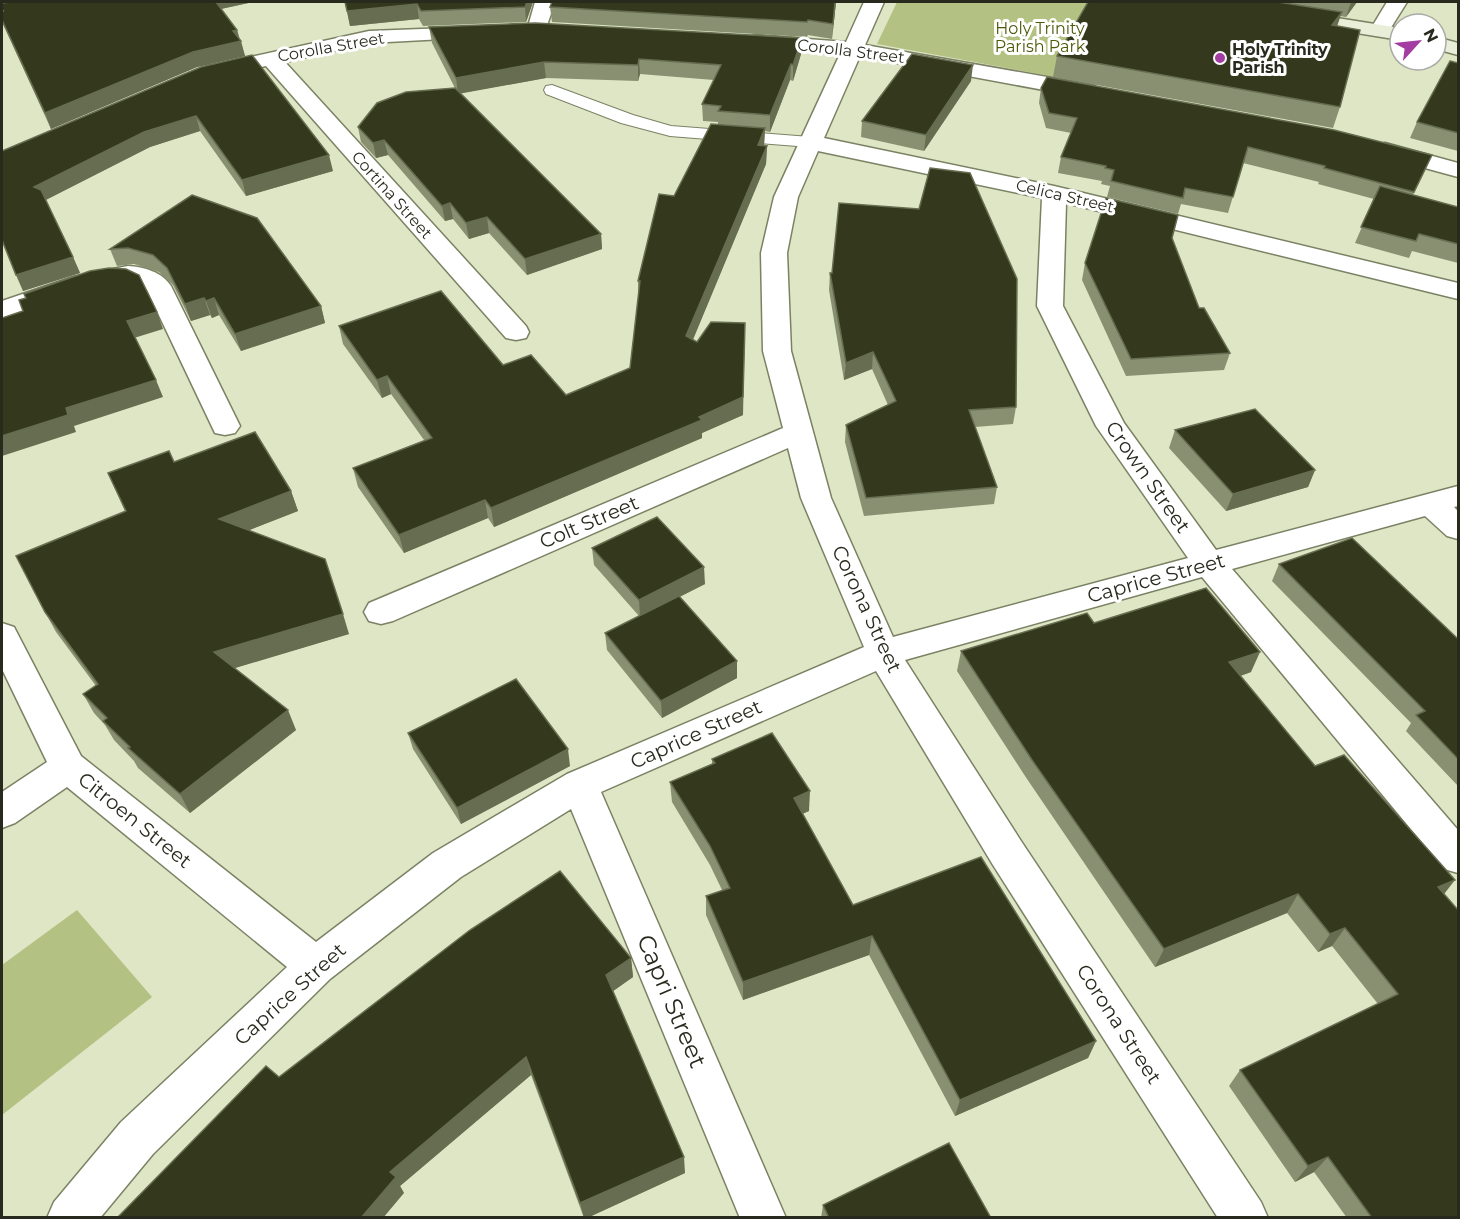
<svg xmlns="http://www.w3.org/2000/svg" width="1460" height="1219" font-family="Montserrat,sans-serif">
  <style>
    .green { fill: #b3c183 }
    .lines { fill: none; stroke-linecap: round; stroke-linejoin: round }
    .lane-casing { stroke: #7b8264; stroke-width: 2 }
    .street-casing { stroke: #7b8264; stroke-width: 3 }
    .secondary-casing { stroke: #7b8264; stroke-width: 3 }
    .lane { fill: #fff; fill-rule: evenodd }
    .street { fill: #fff; fill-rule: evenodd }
    .secondary { fill: #e9eed9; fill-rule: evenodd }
    .wall { fill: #899072 }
    .shaded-wall { fill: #676d50 }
    .building { fill: #34391e; stroke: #676d50; stroke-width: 1.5 }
    .poi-dot { fill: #a33da1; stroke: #fff; stroke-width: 2 }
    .labels { text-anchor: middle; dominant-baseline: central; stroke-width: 6; stroke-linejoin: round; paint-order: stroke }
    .far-park-label { font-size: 16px; fill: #4e5a08; stroke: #fff }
    .far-street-label { font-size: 16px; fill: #282a1e; stroke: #fff }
    .far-poi-label { font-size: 16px; font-weight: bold; fill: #282a1e; stroke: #fff; text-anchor: start }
    .street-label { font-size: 20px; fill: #282a1e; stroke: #fff }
    .near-street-label { font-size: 24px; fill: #282a1e; stroke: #fff }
  </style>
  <rect width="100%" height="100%" fill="#dee6c5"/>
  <g class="green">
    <polygon points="897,2 1097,2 1061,78 877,44"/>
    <polygon points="77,910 152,997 2,1115 2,965"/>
  </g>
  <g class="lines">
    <g class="lane-casing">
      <polygon id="lane" points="552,85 633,115 671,126 810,137 816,138 819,142 816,146 810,147 670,136 621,123 546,94 544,90 546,86"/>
    </g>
    <g class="street-casing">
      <g id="street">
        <polygon points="535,2 555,2 544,34 530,34 527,30"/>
        <path d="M864,2h20l-19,43 222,39 8,2 3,5 -3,5 -8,2 -227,-42 -36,82 230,48 404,97v16l-392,-96 -3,103 61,117 92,127 242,-64v20l-4,1 4,4v28l-11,-3 -22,-20 -193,53 226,261v43l-14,-4 -242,-292 -297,83 116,181 240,361 7,16h-50l-225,-353 -117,-194 -275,121 185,426h-46l-169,-409 -110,68 -131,102 -177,175 -53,64h-53l7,-16 67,-80 166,-155 -220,-180 -52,36 -13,5v-36l45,-30 -45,-93v-46l12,4 67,129 235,186 117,-89 134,-79 297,-127 -63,-149 -13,-50 -395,173 -12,3 -12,-3 -5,-9 5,-9 414,-175 -20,-77 -2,-98 13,-56 66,-143 -84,-7 -7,-2 -3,-4 3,-4 7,-2 90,7zM818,151l224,47 -5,108 59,120 92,132 -295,79 -62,-139 -40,-147 -4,-98 11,-56z"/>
        <polygon points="1387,2 1407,2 1387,34 1373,34 1370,30"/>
        <polygon points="474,27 481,29 484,33 481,37 369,43 285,62 526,326 529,332 526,338 516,340 506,338 266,66 214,77 206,76 203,71 206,66 214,65 369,31"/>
        <polygon points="1385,143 1458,163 1458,177 1377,155 1373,150 1377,145"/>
        <path d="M128,266c16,1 34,6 43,20l69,140 -5,7 -10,2 -10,-2 -68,-143c-34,-24 -107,20 -145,28v-17l71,-24z"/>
      </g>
    </g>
    <g class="secondary-casing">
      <g id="secondary">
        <polygon points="1192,2 1236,2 1400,28 1400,40 1202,8 1195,6"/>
        <polygon points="1436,37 1458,43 1458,55 1436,49"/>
      </g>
    </g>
    <use href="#lane" class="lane"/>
    <use href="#street" class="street"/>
    <use href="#secondary" class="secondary"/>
  </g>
  <g class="wall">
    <polygon points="2,2 253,2 221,9 237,30 245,56 197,67 51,129 2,22"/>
    <polygon points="345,2 533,2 526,22 423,26 419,19 350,26"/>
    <polygon points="552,2 836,2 832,39 808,35 807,37 552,22 550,7"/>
    <polygon points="1088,2 1357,2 1346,17 1340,16 1337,26 1340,107 1333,128 1053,77 1057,56"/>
    <polygon points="429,27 801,54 793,81 790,80 770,132 765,131 764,146 767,146 766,164 693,339 743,415 702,433 702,438 494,527 488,518 404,553 358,487 353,468 424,440 391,394 382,398 343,344 339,326 503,365 566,395 630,368 638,298 638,281 674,196 718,125 718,122 703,121 702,104 714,80 640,74 638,81 546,78 461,93 601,234 602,249 527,275 489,233 469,239 453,219 445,221 388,155 376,158 361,142 358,127 455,88 432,43"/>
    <polygon points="1458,63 1458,151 1410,138 1417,122"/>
    <polygon points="201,67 333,171 246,196 200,131 150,147 45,200 73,257 80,273 23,291 2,151"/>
    <polygon points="971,81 924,151 861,137 862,121"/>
    <polygon points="1041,88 1425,170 1413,195 1458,207 1458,263 1412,251 1409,258 1355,243 1374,199 1318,184 1319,182 1243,163 1228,213 1181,204 1178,214 1107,197 1110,186 1101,184 1102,181 1058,173 1061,157 1071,133 1046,128 1039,103"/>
    <polygon points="192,195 321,306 325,323 241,351 219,315 212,318 210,315 191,321 173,285 159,272 134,264 117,266 110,249"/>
    <polygon points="1172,238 1199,308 1230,353 1224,370 1126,376 1082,280 1085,263"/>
    <polygon points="830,273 1016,407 1013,424 975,427 997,487 994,504 864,516 845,442 846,425 888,405 872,369 844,380 829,290"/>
    <polygon points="1175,430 1315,470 1308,487 1226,511 1169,448"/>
    <polygon points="174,462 291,491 298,511 249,530 349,634 234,668 296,730 190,813 138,768 134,761 114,740 105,725 94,713 83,694 96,686 56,632 45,612 125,511 108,473"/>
    <polygon points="592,548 705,584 679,597 737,661 737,678 662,718 607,650 605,633 639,616 594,565"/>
    <polygon points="1279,564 1458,639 1458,786 1406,731 1411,723 1272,581"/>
    <polygon points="1094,623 1251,672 1240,676 1315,766 1444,894 1458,1218 1347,1218 1314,1172 1295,1182 1229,1086 1240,1070 1378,1004 1332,946 1318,952 1287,913 1155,967 1027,779 957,671 961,651"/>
    <polygon points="408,733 570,766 461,824 413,749"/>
    <polygon points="712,759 809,811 802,814 853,905 1096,1041 1088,1058 955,1116 869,955 743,1000 706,915 706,896 722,890 710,865 672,802 670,782 712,764"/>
    <polygon points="631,958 633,977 613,991 685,1173 587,1218 584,1218 531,1075 400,1186 404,1193 279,1077"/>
    <polygon points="823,1205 991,1218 821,1218"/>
  </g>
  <g class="shaded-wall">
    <polygon points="213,2 253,2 216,10"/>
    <polygon points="527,2 533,2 526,22 525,7"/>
    <polygon points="835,2 836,2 832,39 833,24"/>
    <polygon points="1351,2 1357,2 1346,17"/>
    <polygon points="417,4 419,19 350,26 347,11"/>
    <polygon points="1342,12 1335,32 1332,25"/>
    <polygon points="237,30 240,41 241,41 245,56 197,67 51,129 45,113"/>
    <polygon points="802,38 801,54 793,81 793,65"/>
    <polygon points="639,59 640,74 638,81 638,65"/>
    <polygon points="544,62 546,78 458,94 456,78"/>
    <polygon points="791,64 790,80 770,132 770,115"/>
    <polygon points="973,65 971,81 924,151 926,135"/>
    <polygon points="196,116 200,131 150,147 40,203 34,187 144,132"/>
    <polygon points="765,128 764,146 758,145"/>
    <polygon points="384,140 388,155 376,158 373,143"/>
    <polygon points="767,146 766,164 687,354 686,336"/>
    <polygon points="329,155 333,171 246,196 242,180"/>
    <polygon points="450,203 453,219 445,221 442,206"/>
    <polygon points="487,217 489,233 469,239 466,223"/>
    <polygon points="601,234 602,249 527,275 525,259"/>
    <polygon points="73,257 80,273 23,291 16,275"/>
    <polygon points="204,298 210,315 191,321 185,304"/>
    <polygon points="214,298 219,315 212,318 206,301"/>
    <polygon points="321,306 325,323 241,351 235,334"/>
    <polygon points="157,312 163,329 134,338 127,321"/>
    <polygon points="745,323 743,415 702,433 702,438 494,527 491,508 699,417"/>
    <polygon points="873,352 872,369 844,380 846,363"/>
    <polygon points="387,376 391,394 382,398 377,380"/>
    <polygon points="156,380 163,397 74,426 76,432 2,456 2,436 66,408"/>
    <polygon points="1315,470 1308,487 1226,511 1233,494"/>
    <polygon points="291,491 298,511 227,539 219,519"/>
    <polygon points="485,500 488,518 404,553 399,535"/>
    <polygon points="704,567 705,584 640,617 639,600"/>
    <polygon points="343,614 349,634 222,672 214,652"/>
    <polygon points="1260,652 1251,672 1221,683 1229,662"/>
    <polygon points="737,661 737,678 662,718 661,701"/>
    <polygon points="288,710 296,730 190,813 180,794"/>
    <polygon points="568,749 570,766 461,824 457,808"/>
    <polygon points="810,791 809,811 793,818 794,798"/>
    <polygon points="1455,880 1441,898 1438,887"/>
    <polygon points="1298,894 1287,913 1155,967 1164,949"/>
    <polygon points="1345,928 1332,946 1318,952 1330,934"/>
    <polygon points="872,936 869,955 743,1000 743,982"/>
    <polygon points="631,958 633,977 609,994 606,975"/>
    <polygon points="1096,1041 1088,1058 955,1116 960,1100"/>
    <polygon points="526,1057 531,1075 400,1186 404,1193 383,1218 361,1218 390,1172"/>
    <polygon points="684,1157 685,1173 587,1218 584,1218 580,1203"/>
    <polygon points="1328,1157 1314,1172 1295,1182 1308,1166"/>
  </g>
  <g class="building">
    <polygon points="10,2 216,2 237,30 233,31 241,41 193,52 45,113 2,20 2,11 4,11 2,10 2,3"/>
    <polygon points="345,2 527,2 525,7 421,11 417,4 347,11"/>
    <polygon points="552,2 835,2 833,24 808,20 807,22 550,7"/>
    <polygon points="1088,2 1278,2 1342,12 1332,25 1360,30 1340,107 1057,56"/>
    <polygon points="535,23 802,38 793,65 791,64 770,115 718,111 721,106 702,104 721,65 639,59 638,65 544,62 456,78 429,27"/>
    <polygon points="912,54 973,65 926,135 862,121"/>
    <polygon points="252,55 329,155 242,180 196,116 144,132 34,187 41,190 73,257 16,275 2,240 2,151 201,67"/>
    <polygon points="1450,61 1458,63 1458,133 1417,122"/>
    <polygon points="1047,77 1334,130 1432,155 1414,192 1324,168 1325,166 1248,147 1233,197 1185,188 1183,198 1111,181 1114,170 1105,168 1106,166 1061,157 1077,118 1049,113 1041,88"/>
    <polygon points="455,88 601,234 525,259 487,217 466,223 450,203 442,206 384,140 373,143 358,127 377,103 406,92"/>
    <polygon points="711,124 765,128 758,145 767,146 686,336 697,342 711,322 745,323 743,397 699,417 702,420 491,508 485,500 399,535 353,468 432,438 387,376 377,380 339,326 441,291 503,365 531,355 566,395 630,368 640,281 638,281 659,194 674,196"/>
    <polygon points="930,168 970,173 1017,279 1016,407 969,410 997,487 866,498 846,425 896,401 873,352 846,363 830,273 832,273 839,203 919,209"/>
    <polygon points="1380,186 1458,207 1458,244 1419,234 1416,241 1361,227"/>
    <polygon points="192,195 257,218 321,306 235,334 214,298 206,301 204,298 185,304 167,268 153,255 128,248 110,249"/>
    <polygon points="1106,198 1178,215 1172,238 1199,308 1204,308 1230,353 1131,359 1085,263"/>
    <polygon points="109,268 126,269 139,275 157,312 127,321 156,380 66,408 68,415 2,436 2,318 23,311 19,300 26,298 24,294 90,271"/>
    <polygon points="1255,409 1315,470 1233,494 1175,430"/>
    <polygon points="255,432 291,491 219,519 325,559 343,614 214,652 288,710 180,794 128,748 130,747 103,721 107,718 83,694 98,684 45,612 16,556 126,511 108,473 169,451 174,462"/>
    <polygon points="657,517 704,567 639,600 592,548"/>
    <polygon points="1352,538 1458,639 1458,759 1416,715 1425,711 1279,564"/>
    <polygon points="1206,588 1260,652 1229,662 1315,766 1344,755 1455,880 1438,887 1458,910 1458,1218 1372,1218 1328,1157 1308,1166 1240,1070 1398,994 1345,928 1330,934 1298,894 1164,949 1032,760 961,651 1087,613 1094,623"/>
    <polygon points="679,596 737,661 661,701 605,633"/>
    <polygon points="516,679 568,749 457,808 408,733"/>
    <polygon points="772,733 810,791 794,798 853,905 981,857 1096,1041 960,1100 872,936 743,982 706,896 730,888 710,846 670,782 715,763 712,759"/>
    <polygon points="560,871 631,958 606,975 684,1157 580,1203 526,1057 390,1172 396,1177 361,1218 117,1218 266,1066 279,1077 470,930"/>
    <polygon points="949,1143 991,1218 829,1218 823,1205"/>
  </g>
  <circle class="poi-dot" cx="1220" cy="58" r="6"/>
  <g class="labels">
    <g class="far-park-label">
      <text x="1040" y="28">Holy Trinity<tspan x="1040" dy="18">Parish Park</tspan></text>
    </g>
    <g class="far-street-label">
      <text transform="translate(331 47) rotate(-10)">Corolla Street</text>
      <text transform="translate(851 51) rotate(7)">Corolla Street</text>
      <text transform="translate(392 195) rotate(48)">Cortina Street</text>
      <text transform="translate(1065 196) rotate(13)">Celica Street</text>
    </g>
    <g class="far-poi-label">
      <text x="1232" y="49">Holy Trinity<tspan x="1232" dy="18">Parish</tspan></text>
    </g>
    <g class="street-label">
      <text transform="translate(1148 477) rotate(55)">Crown Street</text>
      <text transform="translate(589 522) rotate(-23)">Colt Street</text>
      <text transform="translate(1156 578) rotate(-15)">Caprice Street</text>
      <text transform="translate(867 609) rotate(65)">Corona Street</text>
      <text transform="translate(696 734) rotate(-24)">Caprice Street</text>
      <text transform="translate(135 820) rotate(39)">Citroen Street</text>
      <text transform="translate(290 994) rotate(-42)">Caprice Street</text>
      <text transform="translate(1119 1024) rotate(57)">Corona Street</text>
    </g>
    <g class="near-street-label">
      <text transform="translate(672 1001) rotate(67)">Capri Street</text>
    </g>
  </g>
  <rect width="1460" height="1219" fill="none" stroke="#282a1e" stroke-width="6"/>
  <g transform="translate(1418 42) rotate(63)"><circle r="28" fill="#ffffff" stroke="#a9aaa5" stroke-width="1.5"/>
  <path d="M0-4.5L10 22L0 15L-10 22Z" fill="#a33da1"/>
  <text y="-9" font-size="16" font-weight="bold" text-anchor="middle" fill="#282a1e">N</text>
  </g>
</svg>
